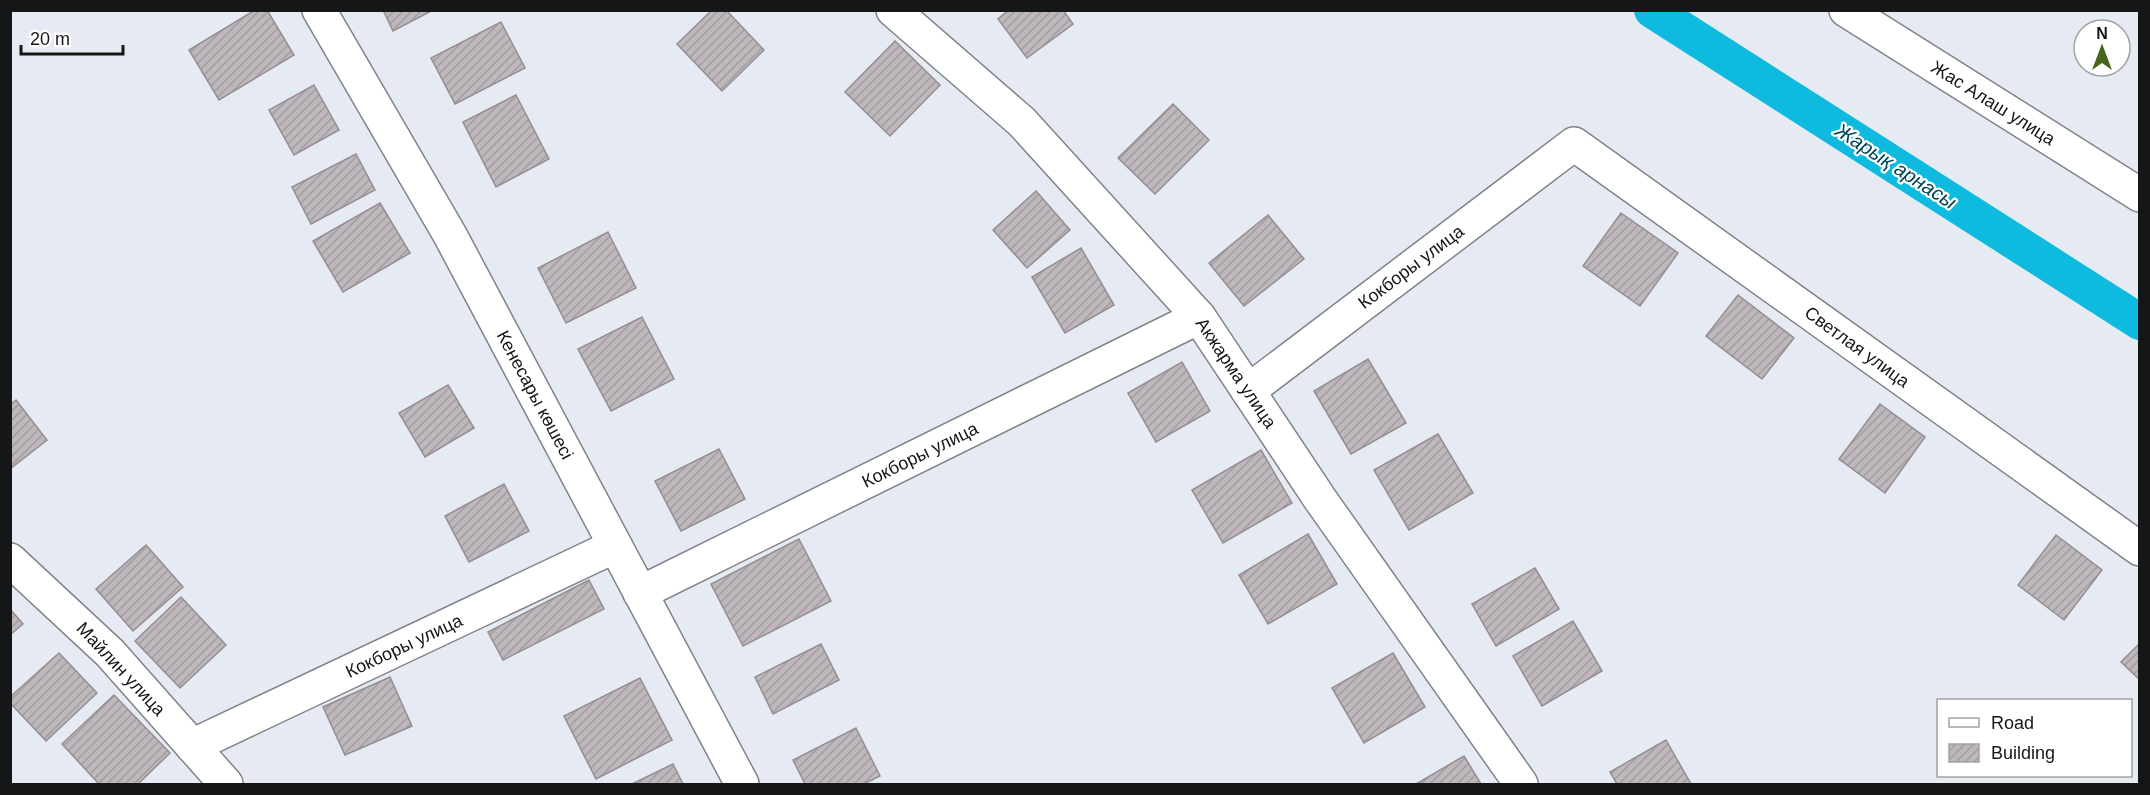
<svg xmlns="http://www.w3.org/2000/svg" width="2150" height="795" font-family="Helvetica,sans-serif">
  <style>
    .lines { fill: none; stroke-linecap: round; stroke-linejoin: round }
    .canal { stroke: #0ebbde; stroke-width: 36 }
    .building { fill: url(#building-hatch); stroke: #948d91; stroke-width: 1.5 }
    .street-casing { stroke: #7f838a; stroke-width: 36 }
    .street { stroke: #fff; stroke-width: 33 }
    .labels { text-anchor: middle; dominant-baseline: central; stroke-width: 4.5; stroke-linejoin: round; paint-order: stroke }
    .street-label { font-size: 18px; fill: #141618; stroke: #fff }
    .water-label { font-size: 20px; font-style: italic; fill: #004352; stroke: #fff }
  </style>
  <defs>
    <pattern id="building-hatch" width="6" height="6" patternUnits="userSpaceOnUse" patternTransform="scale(1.5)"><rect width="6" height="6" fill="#beb7bc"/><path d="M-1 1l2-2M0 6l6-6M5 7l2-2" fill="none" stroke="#a29da1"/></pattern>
  </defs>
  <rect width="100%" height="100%" fill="#e6eaf2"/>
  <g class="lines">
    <polyline class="canal" points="1652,10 2140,322"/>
  </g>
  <g class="building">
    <polygon points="255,10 267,10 294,55 219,100 189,50"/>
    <polygon points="383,10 433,10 393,31"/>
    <polygon points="712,10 726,10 764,50 722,91 677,44"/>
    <polygon points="1009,10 1063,10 1073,24 1027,58 998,19"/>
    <polygon points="501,22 525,68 455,104 431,58"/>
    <polygon points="895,41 940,85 890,136 845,92"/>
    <polygon points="314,85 339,130 294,155 269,110"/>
    <polygon points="516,95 549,159 496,187 463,122"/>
    <polygon points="1173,104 1209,140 1155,194 1118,158"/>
    <polygon points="356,154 375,190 311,224 292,187"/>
    <polygon points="1036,191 1070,230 1027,268 993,230"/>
    <polygon points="380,203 410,253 343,292 313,241"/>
    <polygon points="1621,213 1678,253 1640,306 1583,266"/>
    <polygon points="1268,215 1304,259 1244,306 1209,263"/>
    <polygon points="608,232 636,288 566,323 538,268"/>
    <polygon points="1081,248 1114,305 1065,333 1032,277"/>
    <polygon points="1738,295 1794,338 1762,379 1706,336"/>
    <polygon points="642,317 674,379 611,411 578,349"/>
    <polygon points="1368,359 1406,423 1351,454 1314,391"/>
    <polygon points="1182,362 1210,411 1156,442 1128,393"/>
    <polygon points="448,385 474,428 425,457 399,413"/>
    <polygon points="16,400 47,440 10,469 10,405"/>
    <polygon points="1880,404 1925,437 1885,493 1839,459"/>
    <polygon points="1438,434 1473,493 1409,530 1374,470"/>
    <polygon points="719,449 745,499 681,531 655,481"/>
    <polygon points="1261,450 1292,503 1223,543 1192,490"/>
    <polygon points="504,484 529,531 469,562 445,516"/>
    <polygon points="1308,534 1337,584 1268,624 1239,575"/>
    <polygon points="2056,535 2102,570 2064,620 2018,585"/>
    <polygon points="799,539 831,601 743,646 711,584"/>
    <polygon points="146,545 183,587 133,631 96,589"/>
    <polygon points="1535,568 1559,609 1496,646 1472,604"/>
    <polygon points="589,580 604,609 503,660 488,632"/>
    <polygon points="181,597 226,645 180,688 135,641"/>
    <polygon points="10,609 23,624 10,635"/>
    <polygon points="1573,621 1602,671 1542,706 1513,656"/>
    <polygon points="2140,643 2140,680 2121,662"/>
    <polygon points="821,644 839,680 773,714 755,677"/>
    <polygon points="59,653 97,693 46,741 10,703 10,697"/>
    <polygon points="1393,653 1425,707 1364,743 1332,688"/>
    <polygon points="390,677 412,726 345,755 323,707"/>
    <polygon points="640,678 672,740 596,779 564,716"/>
    <polygon points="114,695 170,753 138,784 99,784 62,744"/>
    <polygon points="856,728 880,776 864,784 805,784 793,760"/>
    <polygon points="1666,740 1691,784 1617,784 1610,772"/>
    <polygon points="1464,756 1481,784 1416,784"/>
    <polygon points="673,764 683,784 632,784"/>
  </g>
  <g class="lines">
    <g class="street-casing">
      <g id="street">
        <polyline points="319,10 450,235 742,784"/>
        <polyline points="893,10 1022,122 1199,317 1320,499 1521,784"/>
        <polyline points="1846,10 2140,195"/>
        <polyline points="1248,391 1574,144 2140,549"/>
        <polyline points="10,560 110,653 226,784"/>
        <polyline points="640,593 1199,317"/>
        <polyline points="192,746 615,546"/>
      </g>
    </g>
    <use href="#street" class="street"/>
  </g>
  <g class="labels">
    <g class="street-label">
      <text transform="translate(1993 103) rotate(32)">Жас Алаш улица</text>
      <text transform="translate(1411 267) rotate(-37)">Кокборы улица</text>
      <text transform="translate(1857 347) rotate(36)">Светлая улица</text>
      <text transform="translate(1236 373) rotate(56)">Акжарма улица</text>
      <text transform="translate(535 395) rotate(62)">Кенесары көшесі</text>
      <text transform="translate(920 455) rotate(-26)">Кокборы улица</text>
      <text transform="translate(404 646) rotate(-25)">Кокборы улица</text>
      <text transform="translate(121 669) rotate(47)">Майлин улица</text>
    </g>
    <g class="water-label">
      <text transform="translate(1896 166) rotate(33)">Жарық арнасы</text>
    </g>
  </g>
  <rect width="2150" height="795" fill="none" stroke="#141618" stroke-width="24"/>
  <rect x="1937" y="699" width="195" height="78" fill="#ffffff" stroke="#a1a2a3" stroke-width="1.5"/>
  <rect x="1949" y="718" width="30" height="9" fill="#ffffff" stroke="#a1a2a3" stroke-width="1.5"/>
  <text x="1991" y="729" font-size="18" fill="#141618">Road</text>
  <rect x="1949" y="744" width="30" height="18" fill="url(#building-hatch)" stroke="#a1a2a3" stroke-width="1.5"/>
  <text x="1991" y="759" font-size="18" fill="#141618">Building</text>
  <g transform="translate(2102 48)"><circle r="28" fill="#ffffff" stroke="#a1a2a3" stroke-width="1.5"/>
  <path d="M0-4.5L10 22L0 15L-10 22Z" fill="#47661c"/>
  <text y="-9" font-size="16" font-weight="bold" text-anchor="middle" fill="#141618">N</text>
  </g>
  <path d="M21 45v9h102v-9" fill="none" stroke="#141618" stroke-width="3"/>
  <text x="30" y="45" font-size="18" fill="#141618" stroke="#ffffff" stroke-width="4.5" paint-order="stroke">20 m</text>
</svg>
